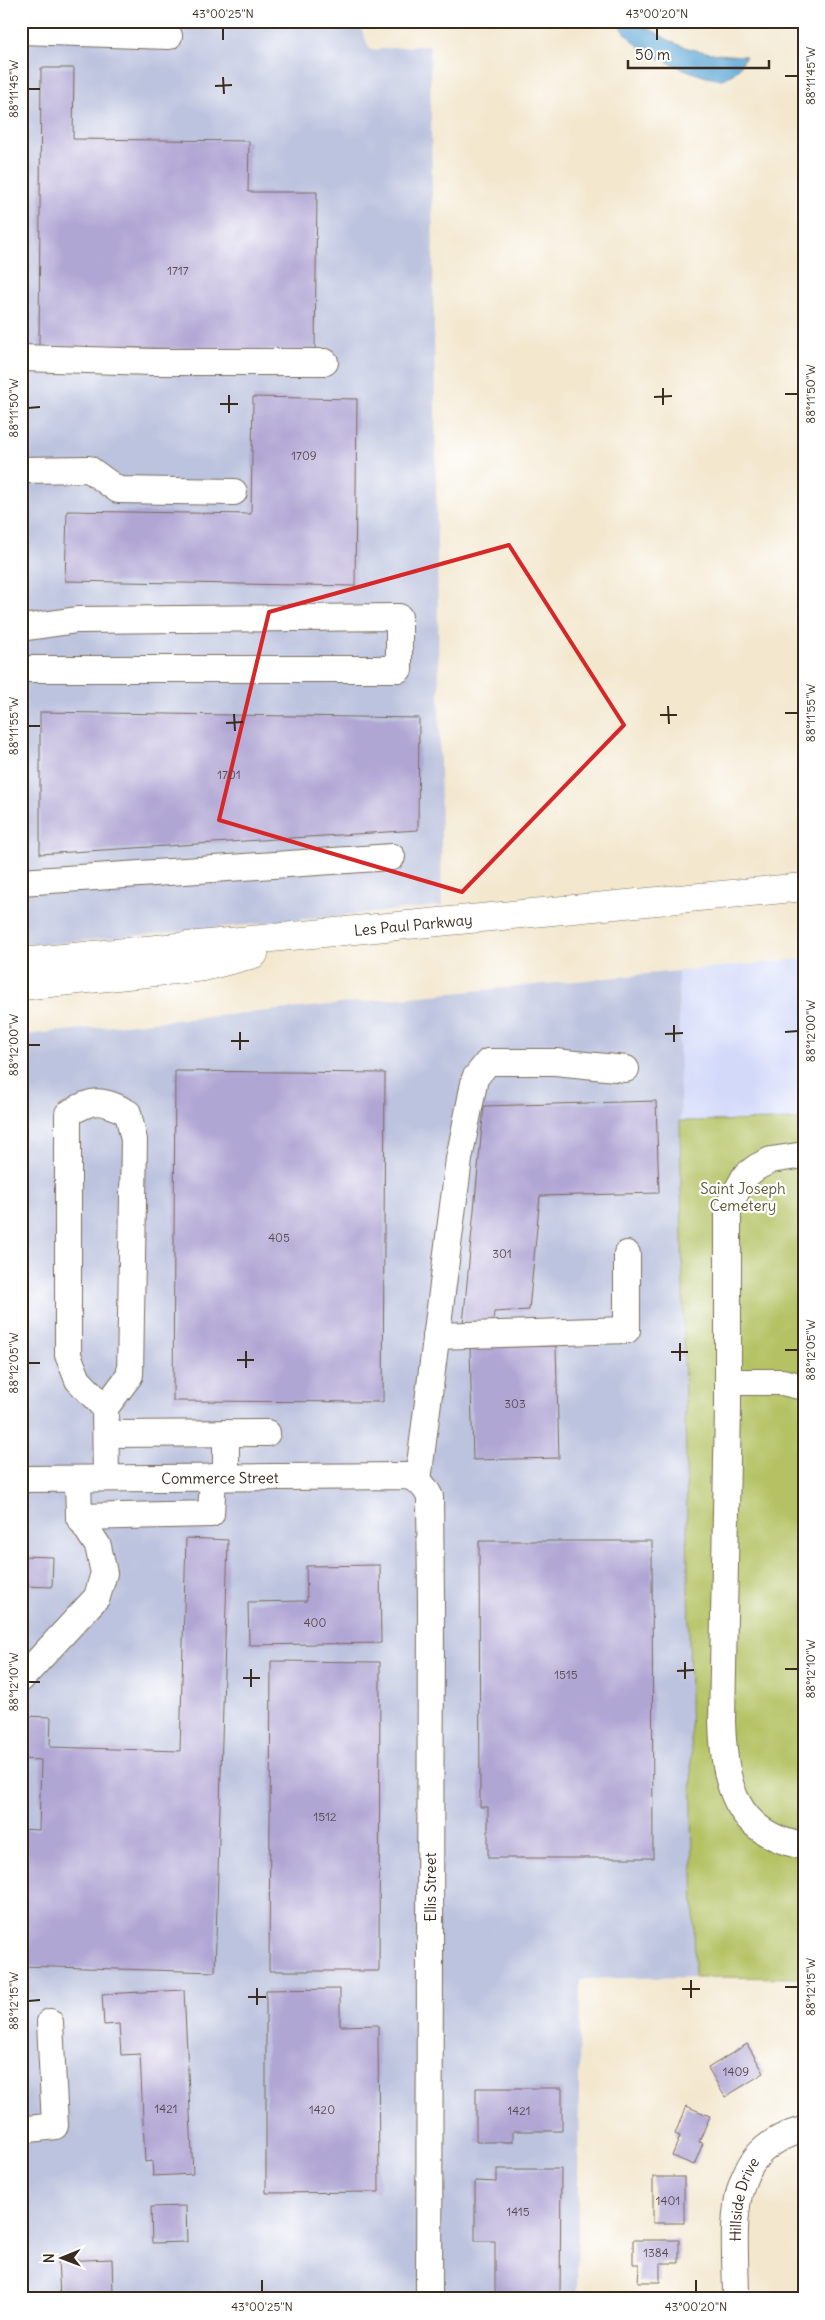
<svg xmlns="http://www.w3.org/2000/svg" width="825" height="2320" font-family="Delius,sans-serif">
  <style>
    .built { fill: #d2d9f9 }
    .industrial { fill: #bcc3de }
    .green { fill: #b4c264; stroke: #787641 }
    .water { fill: #5fa8d6; stroke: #4d697a }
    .building { fill: #b0a6d4 }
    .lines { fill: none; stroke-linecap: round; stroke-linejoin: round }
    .minor-casing { stroke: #7b6c5c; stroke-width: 28 }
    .major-casing { stroke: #7b6c5c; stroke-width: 29 }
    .minor { stroke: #fff; stroke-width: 26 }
    .major { stroke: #fff; stroke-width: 28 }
    .marked { fill: none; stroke: #d62828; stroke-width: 4; stroke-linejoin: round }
    .ticks { fill: none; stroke: #3b2a1e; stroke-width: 2 }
    .labels { text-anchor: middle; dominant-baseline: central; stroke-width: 4.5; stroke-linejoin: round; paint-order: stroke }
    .number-label { font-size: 12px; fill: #58494c }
    .street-label { font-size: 15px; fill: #3b2a1e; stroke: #fff }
    .park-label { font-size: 15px; fill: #5f5833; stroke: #fff }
    .neatline { fill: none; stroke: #3b2a1e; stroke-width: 2 }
    .ticks-label { font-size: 12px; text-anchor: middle; fill: #3b2a1e }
  </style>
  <rect width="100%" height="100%" fill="#fff"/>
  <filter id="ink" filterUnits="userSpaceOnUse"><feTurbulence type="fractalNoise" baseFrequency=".02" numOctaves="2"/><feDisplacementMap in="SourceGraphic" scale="10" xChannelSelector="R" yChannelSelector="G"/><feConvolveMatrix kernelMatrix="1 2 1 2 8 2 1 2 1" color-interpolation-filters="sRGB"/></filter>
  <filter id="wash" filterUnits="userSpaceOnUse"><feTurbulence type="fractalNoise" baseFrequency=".0096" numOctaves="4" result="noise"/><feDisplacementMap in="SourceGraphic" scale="20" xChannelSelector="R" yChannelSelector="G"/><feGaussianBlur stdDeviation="1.12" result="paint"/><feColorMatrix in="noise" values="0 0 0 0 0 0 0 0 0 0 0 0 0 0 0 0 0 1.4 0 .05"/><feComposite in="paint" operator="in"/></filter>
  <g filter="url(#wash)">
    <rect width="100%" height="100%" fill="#f3e7ce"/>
    <polygon class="built" points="804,959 804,1120 680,1121 678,971"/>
    <g class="industrial">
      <polygon points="21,21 358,21 370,50 430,45 442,906 49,944 33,945 21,940"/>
      <polygon points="678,971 695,1977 580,1979 577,2299 21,2299 21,1035"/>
    </g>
    <polygon class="green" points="804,1120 804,1978 695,1977 680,1121"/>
    <path class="water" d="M618,21c30,0 38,15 64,25 20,7 43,9 64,10 -7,12 -10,19 -24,23 -12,3 -63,-20 -75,-27 -10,-6 -25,-20 -29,-31z"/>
    <g id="blocks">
      <g class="building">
        <polygon points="41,68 74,68 73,139 249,141 248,192 317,192 315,350 39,347"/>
        <polygon points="253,397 357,399 355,586 65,581 67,511 251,514"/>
        <polygon points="40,712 419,718 418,830 40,854"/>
        <polygon points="175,1071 385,1073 383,1402 173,1401"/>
        <polygon points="656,1101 659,1193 540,1196 529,1310 494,1312 493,1323 463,1324 484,1106"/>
        <polygon points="556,1346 559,1458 473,1460 470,1348"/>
        <polygon points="186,1538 228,1540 215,1972 21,1966 21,1829 39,1830 41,1760 21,1759 21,1716 51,1717 50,1747 180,1751"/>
        <polygon points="479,1541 652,1541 653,1858 488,1858 488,1807 480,1807"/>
        <polygon points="21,1556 53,1557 52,1587 21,1586"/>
        <polygon points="380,1565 381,1643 249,1645 248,1602 307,1601 306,1566"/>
        <polygon points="271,1661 380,1662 379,1971 269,1971"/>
        <polygon points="340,1989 340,2026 378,2025 379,2192 266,2193 266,1990"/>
        <polygon points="184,1990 193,2174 153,2176 152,2161 145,2162 140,2054 121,2055 119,2024 104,2025 102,1994"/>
        <polygon points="747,2044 764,2073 725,2097 708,2068"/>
        <polygon points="476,2088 562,2088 562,2131 513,2131 513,2142 476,2142"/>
        <polygon points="686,2106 710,2116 699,2142 703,2143 694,2165 672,2156 680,2136 675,2134"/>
        <polygon points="497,2169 561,2169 560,2299 495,2299 495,2241 475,2241 475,2181 497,2182"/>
        <rect x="653" y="2177" width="31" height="46"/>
        <polygon points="186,2206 187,2242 152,2243 151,2207"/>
        <polygon points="633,2240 679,2240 679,2263 660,2263 660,2282 638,2282 639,2264 633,2264"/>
        <polygon points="112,2259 113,2294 60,2296 58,2261"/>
      </g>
    </g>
  </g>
  <g filter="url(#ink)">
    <use href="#blocks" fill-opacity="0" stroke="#7b6c5c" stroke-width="1"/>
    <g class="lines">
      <g class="minor-casing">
        <g id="minor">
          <polyline points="21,31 169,36"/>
          <polyline points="21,358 153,362 325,362"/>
          <polyline points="21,470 89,469 118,490 234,492"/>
          <polyline points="21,628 77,620 399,617 399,669 21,669"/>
          <polyline points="21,882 392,857"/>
          <path d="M804,1155l-33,5 -14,7 -12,9 -17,31v201l-6,313c2,62 12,113 82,125"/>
          <polyline points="436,1336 627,1330 627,1254"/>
          <polyline points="729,1382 782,1382 804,1387"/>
          <path d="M105,1408l25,-33 4,-235 -6,-27c-26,-14 -35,-15 -60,1v241l10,25 27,28 1,70"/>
          <polyline points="226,1433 226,1477"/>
          <polyline points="106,1434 267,1433"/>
          <path id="s1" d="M21,1479l386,-3c12,4 17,9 23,21l1,104 -2,698"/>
          <polyline points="78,1479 79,1517 211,1514 213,1477"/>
          <polyline points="418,1480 459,1159 475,1078 488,1062 555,1062 626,1069"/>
          <polyline points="21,1679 97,1597 104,1573 98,1546 79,1517"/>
          <polyline points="21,2130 55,2126 50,2022"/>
          <path id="s2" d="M736,2299c0,-66 -16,-150 68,-169"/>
        </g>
      </g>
      <g class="major-casing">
        <g id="major">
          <path id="s3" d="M21,962l783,-75"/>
          <polyline points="21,986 204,967 254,954"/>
        </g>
      </g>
      <use href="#minor" class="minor"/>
      <use href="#major" class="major"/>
    </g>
  </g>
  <path class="marked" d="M509,545l115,180 -162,167 -243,-72 50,-208z"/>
  <path class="ticks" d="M223,28v12M657,28v12M785,76h13M223,77l1,17M215,86l17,-1M28,89h12M663,388v17M785,394h13M229,395v18M654,397l18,-1M220,404h18M28,408l12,-1M668,706l1,18M785,713h13M234,714l1,17M660,715h17M226,723l17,-1M28,726h12M674,1025v17M240,1032v18M785,1032l13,-1M665,1034l18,-1M231,1041h18M28,1045h12M680,1343v18M785,1350h13M246,1351v17M671,1352h17M237,1360h17M28,1363h12M685,1662v17M251,1669v18M785,1669h13M677,1671l17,-1M243,1678h17M28,1682h12M691,1980v18M785,1987h13M257,1988v17M682,1989h18M248,1997h18M28,2001l12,-1M262,2280v12M696,2280v12"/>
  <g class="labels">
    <g class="number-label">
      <text x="178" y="270">1717</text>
      <text x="304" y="455">1709</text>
      <text x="229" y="774">1701</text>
      <text x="279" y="1237">405</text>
      <text x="502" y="1253">301</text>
      <text x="515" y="1403">303</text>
      <text x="315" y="1622">400</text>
      <text x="566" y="1674">1515</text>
      <text x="325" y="1816">1512</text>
      <text x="736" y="2071">1409</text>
      <text x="166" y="2108">1421</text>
      <text x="322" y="2109">1420</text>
      <text x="519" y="2110">1421</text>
      <text x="668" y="2200">1401</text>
      <text x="518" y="2211">1415</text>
      <text x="656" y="2252">1384</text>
    </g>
    <g class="street-label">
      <text stroke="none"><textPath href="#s3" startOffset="394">Les Paul Parkway</textPath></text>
      <text stroke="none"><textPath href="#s1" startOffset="199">Commerce Street</textPath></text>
      <text transform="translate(430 1887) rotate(-90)">Ellis Street</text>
      <text stroke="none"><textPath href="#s2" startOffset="101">Hillside Drive</textPath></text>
    </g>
    <g class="park-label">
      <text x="743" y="1188">Saint Joseph<tspan x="743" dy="17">Cemetery</tspan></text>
    </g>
  </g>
  <rect width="825" height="2320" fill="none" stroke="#fff" stroke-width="55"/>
  <g transform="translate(62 2258) rotate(269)" stroke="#ffffff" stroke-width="4" paint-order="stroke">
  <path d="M0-4L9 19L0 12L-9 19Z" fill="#3b2a1e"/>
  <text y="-8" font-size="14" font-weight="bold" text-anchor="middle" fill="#3b2a1e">N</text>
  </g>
  <path d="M628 60v8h141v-8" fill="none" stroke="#3b2a1e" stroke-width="2.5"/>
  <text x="635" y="60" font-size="15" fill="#3b2a1e" stroke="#ffffff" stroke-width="4" paint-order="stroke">50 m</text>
  <rect x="28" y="28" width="770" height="2264" class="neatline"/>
  <g class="ticks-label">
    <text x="223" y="18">43°00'25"N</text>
    <text x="657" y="18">43°00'20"N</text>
    <text transform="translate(811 76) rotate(-90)" y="4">88°11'45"W</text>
    <text transform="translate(14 89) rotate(-90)" y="4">88°11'45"W</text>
    <text transform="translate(811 394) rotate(-90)" y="4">88°11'50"W</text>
    <text transform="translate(14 408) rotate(-90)" y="4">88°11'50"W</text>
    <text transform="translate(811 713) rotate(-90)" y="4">88°11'55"W</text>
    <text transform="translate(14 726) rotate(-90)" y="4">88°11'55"W</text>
    <text transform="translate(811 1031) rotate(-90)" y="4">88°12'00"W</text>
    <text transform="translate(14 1045) rotate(-90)" y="4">88°12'00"W</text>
    <text transform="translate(811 1350) rotate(-90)" y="4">88°12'05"W</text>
    <text transform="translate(14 1363) rotate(-90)" y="4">88°12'05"W</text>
    <text transform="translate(811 1669) rotate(-90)" y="4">88°12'10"W</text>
    <text transform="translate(14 1682) rotate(-90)" y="4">88°12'10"W</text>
    <text transform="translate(811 1987) rotate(-90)" y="4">88°12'15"W</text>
    <text transform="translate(14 2001) rotate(-90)" y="4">88°12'15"W</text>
    <text x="262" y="2311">43°00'25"N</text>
    <text x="696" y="2311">43°00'20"N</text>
  </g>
</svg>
